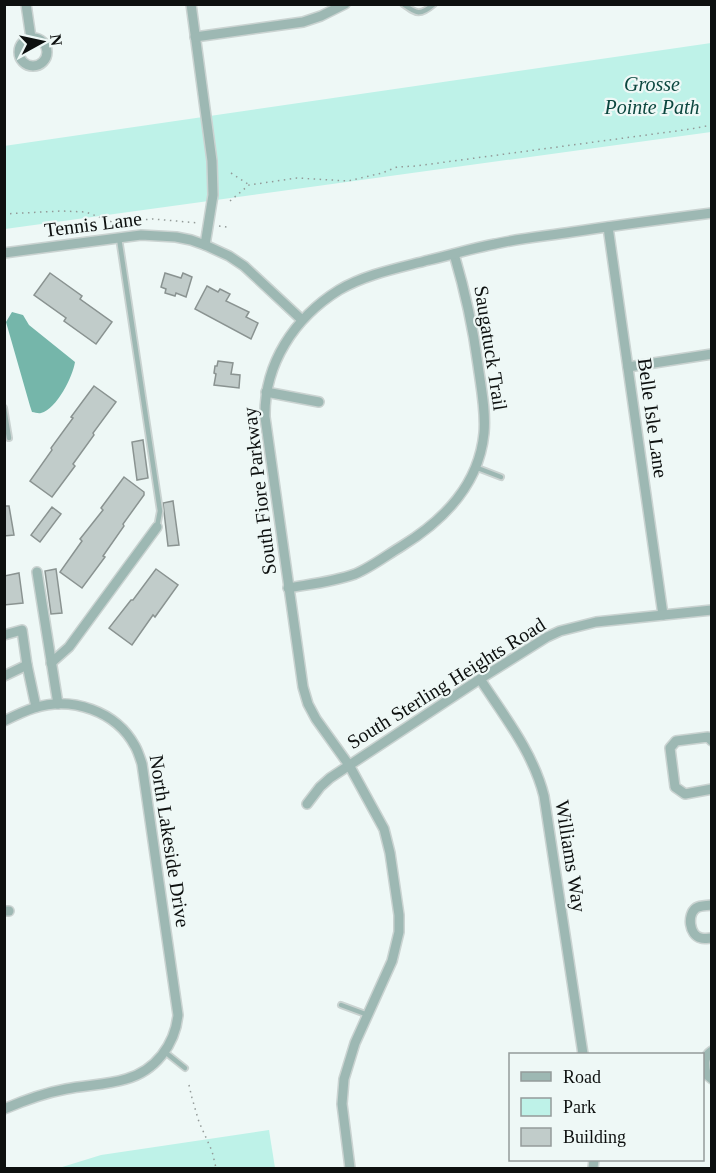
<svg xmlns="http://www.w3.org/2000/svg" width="716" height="1173" font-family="Georgia,serif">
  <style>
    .green { fill: #bef2e8 }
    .water { fill: #75b6aa }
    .building { fill: #c1ccca; stroke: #8a9391; stroke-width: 1.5 }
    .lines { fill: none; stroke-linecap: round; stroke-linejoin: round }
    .service-casing { stroke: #cad3d1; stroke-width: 8 }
    .minor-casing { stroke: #cad3d1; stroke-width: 12 }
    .path { stroke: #939a98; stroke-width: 1.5; stroke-dasharray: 1.5 4.5; stroke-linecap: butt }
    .service { stroke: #9db8b3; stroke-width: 4.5 }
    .minor { stroke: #9db8b3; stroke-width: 9 }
    .labels { text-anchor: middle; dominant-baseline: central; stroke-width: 4.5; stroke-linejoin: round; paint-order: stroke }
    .park-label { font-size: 20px; font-style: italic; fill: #0c473f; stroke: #eef8f6 }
    .street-label { font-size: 20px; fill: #0d100f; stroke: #eef8f6 }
  </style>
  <rect width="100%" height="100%" fill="#eef8f6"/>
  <g class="green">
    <polygon points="711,43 711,132 5,229 4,146"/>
    <polygon points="269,1130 275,1168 59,1168 101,1155"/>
  </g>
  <path class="water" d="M12,312l11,3 6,10 46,37c-2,14 -18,47 -34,51 -3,1 -6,-1 -9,-1l-2,-6 -24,-84z"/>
  <g class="building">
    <polygon points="50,273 82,296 80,299 112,322 96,344 64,321 66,318 34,295"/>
    <polygon points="165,273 181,278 183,273 192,277 186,297 176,293 175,296 165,293 166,289 161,287"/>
    <polygon points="207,286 218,292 220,289 230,294 226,301 249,312 246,317 258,323 251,339 195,309"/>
    <polygon points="218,361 233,363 231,374 240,375 239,388 214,385 216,374 214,373 215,366 217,366"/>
    <polygon points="94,386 116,402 93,433 94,435 73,464 75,466 52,497 30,481 52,450 51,448 73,418 71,417"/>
    <polygon points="143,440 148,478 137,480 132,442"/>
    <polygon points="124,477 144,492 144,495 123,524 124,526 103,556 105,557 82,588 60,572 82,541 80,539 103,510 101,508"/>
    <polygon points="173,501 179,545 168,546 163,503"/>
    <polygon points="4,506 9,506 14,535 4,536"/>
    <polygon points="52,507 61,514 40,542 31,535"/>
    <polygon points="56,569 62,613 51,614 45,571"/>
    <polygon points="156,569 178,585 155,617 153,615 132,645 109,628 131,600 133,600"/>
    <polygon points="19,573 23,603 4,605 4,576"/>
  </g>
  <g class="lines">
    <g class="service-casing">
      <g id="service">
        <path d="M403,4c14,10 17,12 31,0"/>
        <polyline points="119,238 160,511 157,527"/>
        <polyline points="4,408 9,438"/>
        <polyline points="475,467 501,477"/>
        <polyline points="341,1005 368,1015"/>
        <polyline points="165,1052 185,1068"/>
      </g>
    </g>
    <g class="minor-casing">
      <g id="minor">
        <polyline points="26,4 31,38"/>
        <polyline points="191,4 212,161 213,195 205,245"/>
        <polyline points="195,37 303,22 321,16 345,4"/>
        <circle cx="33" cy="52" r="14"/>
        <polyline points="608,227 663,615"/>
        <polyline points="4,253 141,235 176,237 191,240 205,245 229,256 244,266 302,320"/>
        <polyline points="628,367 712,354"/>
        <polyline points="266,392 319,402"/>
        <polyline points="37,572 58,704"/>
        <path d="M288,588c23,-4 45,-6 67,-14 15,-6 32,-19 47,-28 42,-26 77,-61 82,-113 2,-22 -3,-46 -6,-68 -5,-38 -13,-74 -24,-111"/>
        <polyline points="4,635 22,630 27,665 4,676"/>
        <polyline points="51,663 69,647 157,527"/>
        <polyline points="27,665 36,707"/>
        <path d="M480,679c24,37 53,73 64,117l39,258"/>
        <path d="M4,721c10,-5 20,-10 30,-13 38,-12 82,3 101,38 3,5 5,12 7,18l36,251c-3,30 -23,56 -52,64 -19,6 -40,6 -60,10 -22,4 -41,11 -62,20"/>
        <polyline points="712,741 708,737 676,741 670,748 675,787 685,794 712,789"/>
        <polyline points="307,804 320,787 330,778 480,679 547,637 560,631 596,622 712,610"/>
        <path d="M712,905c-6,1 -11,0 -16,3 -9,7 -7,27 5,30 3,1 8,0 11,0"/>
        <polyline points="4,911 9,911"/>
        <path d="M712,1051c-9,6 -8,13 -6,23l6,5"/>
        <path d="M350,1168l-8,-64 2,-25 11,-36 37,-82 7,-29v-17l-9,-62 -6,-24 -35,-64 -33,-46 -8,-15 -5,-17 -38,-270c-1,-53 29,-99 74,-127 27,-16 60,-22 90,-30 22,-5 44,-12 66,-16 26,-6 51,-8 77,-12 46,-7 93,-13 140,-19"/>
        <polyline points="593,1168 594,1160"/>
      </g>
    </g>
    <g class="path">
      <polyline points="231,173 248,184"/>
      <polyline points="230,201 249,185 297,178 348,181 382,173 397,167 416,166 691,129 712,125"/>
      <polyline points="4,214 61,211 86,212 112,222 153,219 199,223"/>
      <polyline points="219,226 227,227"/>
      <polyline points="189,1085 192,1098 199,1122 212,1151 216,1168"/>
    </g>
    <use href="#service" class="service"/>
    <use href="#minor" class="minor"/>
  </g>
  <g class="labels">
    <g class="park-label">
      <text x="652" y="84">Grosse<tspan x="652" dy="23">Pointe Path</tspan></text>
    </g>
    <g class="street-label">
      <text transform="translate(93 224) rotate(-7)">Tennis Lane</text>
      <text transform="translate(491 348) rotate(81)">Saugatuck Trail</text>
      <text transform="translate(653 418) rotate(82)">Belle Isle Lane</text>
      <text transform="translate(259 491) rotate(-97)">South Fiore Parkway</text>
      <text transform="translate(446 683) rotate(-32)">South Sterling Heights Road</text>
      <text transform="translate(170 841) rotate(81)">North Lakeside Drive</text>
      <text transform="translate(571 856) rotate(81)">Williams Way</text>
    </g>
  </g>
  <rect width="716" height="1173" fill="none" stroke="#0d100f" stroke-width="12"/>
  <rect x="509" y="1053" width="195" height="108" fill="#eef8f6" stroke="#949b9a" stroke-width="1.5"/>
  <rect x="521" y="1072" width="30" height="9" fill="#9db8b3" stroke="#949b9a" stroke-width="1.5"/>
  <text x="563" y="1083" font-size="18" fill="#0d100f">Road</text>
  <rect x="521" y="1098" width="30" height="18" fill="#bef2e8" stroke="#949b9a" stroke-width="1.5"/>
  <text x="563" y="1113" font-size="18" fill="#0d100f">Park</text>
  <rect x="521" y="1128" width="30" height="18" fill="#c1ccca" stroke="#949b9a" stroke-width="1.5"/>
  <text x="563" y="1143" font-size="18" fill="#0d100f">Building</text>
  <g transform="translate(42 42) rotate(82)" stroke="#eef8f6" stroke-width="4.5" paint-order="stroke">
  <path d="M0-4.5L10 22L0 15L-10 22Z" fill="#0d100f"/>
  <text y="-9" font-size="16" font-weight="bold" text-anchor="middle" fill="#0d100f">N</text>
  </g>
</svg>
